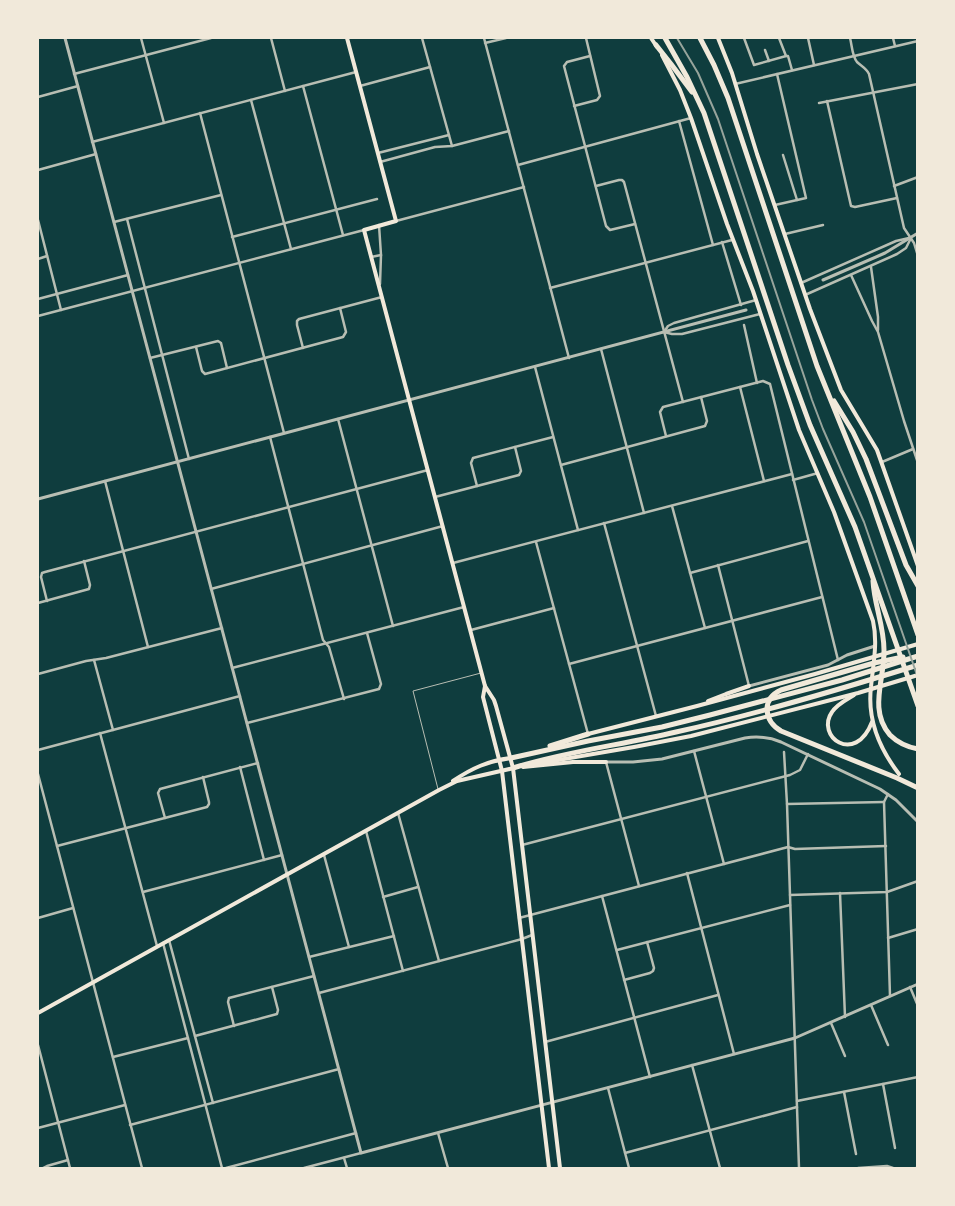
<svg xmlns="http://www.w3.org/2000/svg" width="955" height="1206" font-family="'Archivo Narrow',sans-serif">
  <style>
    .lines { fill: none; stroke-linecap: round; stroke-linejoin: round }
    .service { stroke: #b8beb3; stroke-width: 1 }
    .minor { stroke: #b8beb3; stroke-width: 2.5 }
    .tertiary { stroke: #b8beb3; stroke-width: 3 }
    .secondary { stroke: #f1e9da; stroke-width: 4 }
    .motorway { stroke: #f1e9da; stroke-width: 5 }
    .rail { stroke: #97a49c; stroke-width: 2 }
  </style>
  <rect width="100%" height="100%" fill="#0f3d3e"/>
  <g class="lines">
    <polyline class="service" points="438,789 413,691 481,673"/>
    <g class="minor">
      <polyline points="141,38 164,123"/>
      <polyline points="271,38 285,91"/>
      <polyline points="422,38 452,146"/>
      <polyline points="484,38 569,358"/>
      <polyline points="744,38 754,65 786,56 779,38"/>
      <polyline points="808,38 814,65"/>
      <path d="M850,38c2,7 2,18 7,24 4,4 9,6 12,12l35,154 10,15 4,13"/>
      <polyline points="893,38 895,46"/>
      <polyline points="485,43 506,38"/>
      <polyline points="765,50 769,61"/>
      <polyline points="590,56 567,62 564,66 606,226 610,230 635,224"/>
      <polyline points="786,56 788,56 792,70"/>
      <polyline points="74,74 211,38"/>
      <polyline points="735,84 918,41"/>
      <polyline points="303,86 343,235"/>
      <polyline points="360,86 430,67"/>
      <polyline points="38,97 78,86"/>
      <polyline points="251,100 291,249"/>
      <polyline points="827,101 851,206 855,207 897,198"/>
      <polyline points="819,103 918,84"/>
      <polyline points="574,106 597,100 600,96 586,38"/>
      <polyline points="200,113 284,433"/>
      <polyline points="679,121 713,245"/>
      <polyline points="92,142 356,72"/>
      <polyline points="378,153 449,135"/>
      <polyline points="783,155 797,200"/>
      <polyline points="380,162 435,147 452,146 509,131"/>
      <polyline points="518,165 691,118"/>
      <polyline points="38,170 96,154"/>
      <polyline points="596,186 619,180 622,180 624,182 683,402"/>
      <polyline points="894,186 918,177"/>
      <polyline points="775,205 806,198 777,74"/>
      <polyline points="127,219 189,459"/>
      <polyline points="38,220 61,310"/>
      <polyline points="396,221 524,187"/>
      <polyline points="114,222 221,195"/>
      <polyline points="379,225 381,255 380,284"/>
      <polyline points="785,234 823,225"/>
      <polyline points="232,237 377,199"/>
      <polyline points="722,242 741,305"/>
      <polyline points="371,257 381,255"/>
      <polyline points="38,259 47,256"/>
      <polyline points="871,267 878,317 878,330"/>
      <polyline points="851,275 872,321 878,332 904,421 918,463"/>
      <polyline points="801,283 896,241 909,238"/>
      <polyline points="550,288 732,240"/>
      <polyline points="805,295 897,254 906,248 911,238"/>
      <polyline points="38,299 128,275"/>
      <polyline points="756,300 674,323 668,326 664,332 672,334 682,334 760,314"/>
      <polyline points="38,316 364,230"/>
      <polyline points="744,325 757,383"/>
      <polyline points="196,347 202,371 205,374 343,337 346,332 340,308"/>
      <polyline points="303,348 297,325 297,321 299,319 382,297"/>
      <polyline points="601,349 644,513"/>
      <polyline points="150,358 218,341 221,343 227,368"/>
      <polyline points="535,367 578,530"/>
      <polyline points="740,387 764,481"/>
      <polyline points="338,419 393,626"/>
      <polyline points="666,436 660,412 663,407 763,381 770,384 838,660"/>
      <polyline points="270,437 323,640 329,647 344,699"/>
      <polyline points="882,462 913,449"/>
      <polyline points="561,465 705,426 707,421 701,397"/>
      <polyline points="793,480 818,473"/>
      <polyline points="105,481 148,647"/>
      <polyline points="477,486 471,463 473,458 553,437"/>
      <polyline points="435,497 519,475 521,471 515,447"/>
      <polyline points="672,506 705,628"/>
      <polyline points="604,523 656,716"/>
      <polyline points="536,542 588,734"/>
      <polyline points="453,563 792,474"/>
      <polyline points="718,565 749,686"/>
      <polyline points="690,573 808,541"/>
      <polyline points="211,589 443,526"/>
      <polyline points="47,601 41,577 42,573 45,572 428,470"/>
      <polyline points="38,603 89,589 90,585 84,561"/>
      <polyline points="471,630 554,608"/>
      <polyline points="94,660 113,730"/>
      <polyline points="569,664 822,597"/>
      <polyline points="232,668 464,607"/>
      <polyline points="38,674 86,661 106,658 222,628"/>
      <polyline points="247,723 379,689 381,684 367,633"/>
      <polyline points="100,733 157,946"/>
      <polyline points="38,750 240,696"/>
      <polyline points="694,751 724,864"/>
      <polyline points="784,752 787,804 799,1168"/>
      <polyline points="606,762 639,886"/>
      <polyline points="240,767 264,860"/>
      <polyline points="38,774 142,1168"/>
      <polyline points="888,794 884,802 890,996"/>
      <polyline points="787,804 884,802"/>
      <polyline points="398,813 439,961"/>
      <polyline points="165,818 158,793 160,789 258,763"/>
      <polyline points="366,831 403,971"/>
      <polyline points="522,845 790,775 800,770 808,754"/>
      <polyline points="57,846 207,807 209,804 209,802 203,777"/>
      <polyline points="324,855 349,947"/>
      <polyline points="687,873 734,1054"/>
      <polyline points="143,892 282,855"/>
      <polyline points="840,893 845,1017"/>
      <polyline points="790,895 887,892 918,881"/>
      <polyline points="602,896 650,1077"/>
      <polyline points="383,897 418,887"/>
      <polyline points="38,918 73,908"/>
      <polyline points="519,918 788,847 795,849 886,846"/>
      <polyline points="888,938 918,929"/>
      <polyline points="169,940 213,1103"/>
      <polyline points="163,943 222,1168"/>
      <polyline points="617,950 790,905"/>
      <polyline points="309,957 394,936"/>
      <polyline points="624,980 650,973 653,971 654,968 647,942"/>
      <polyline points="910,987 918,1006"/>
      <polyline points="319,993 522,939 532,935"/>
      <polyline points="871,1005 888,1045"/>
      <polyline points="831,1023 845,1056"/>
      <polyline points="234,1026 228,1002 229,998 314,976"/>
      <polyline points="195,1036 277,1014 278,1010 272,987"/>
      <polyline points="545,1042 718,995"/>
      <polyline points="38,1045 70,1168"/>
      <polyline points="113,1057 188,1038"/>
      <polyline points="692,1065 720,1168"/>
      <polyline points="883,1084 895,1148"/>
      <polyline points="608,1088 629,1168"/>
      <polyline points="844,1092 856,1154"/>
      <polyline points="797,1101 918,1077"/>
      <polyline points="130,1125 339,1069"/>
      <polyline points="38,1128 125,1105"/>
      <polyline points="438,1133 448,1168"/>
      <polyline points="625,1153 797,1107"/>
      <polyline points="344,1158 347,1168"/>
      <polyline points="43,1168 47,1166 68,1160"/>
      <polyline points="226,1168 356,1133"/>
      <polyline points="304,1168 361,1153"/>
      <polyline points="858,1168 887,1166 893,1168"/>
      <polyline points="916,1168 918,1168"/>
    </g>
    <g class="tertiary">
      <polyline points="65,38 361,1153 795,1038 918,984"/>
      <polyline points="823,280 885,253 918,233"/>
      <polyline points="38,499 746,310"/>
      <polyline points="749,686 828,665 847,655 875,646"/>
      <path d="M606,762h27l29,-3 83,-21c13,-2 24,-1 36,4l99,47 16,11 22,22"/>
    </g>
    <g class="secondary">
      <polyline points="347,38 396,221 364,230 485,686 494,700 496,706 513,768 560,1168"/>
      <polyline points="651,38 657,47"/>
      <polyline points="718,38 732,73 757,154 810,309 841,390 877,450 918,566"/>
      <path d="M662,55l18,35 11,28 36,106 26,67 46,139 35,82 39,109c5,22 0,44 -2,66 -4,33 8,61 28,87"/>
      <polyline points="485,686 483,697 502,771 549,1168"/>
      <path d="M854,695c-8,5 -17,9 -22,17 -17,24 23,54 40,10"/>
      <polyline points="708,701 726,694 749,686"/>
      <polyline points="588,734 697,706 815,674 918,644"/>
      <polyline points="535,764 634,747 691,736 858,693 918,675"/>
      <polyline points="523,767 573,762 606,762"/>
      <path d="M453,781c19,-13 35,-20 58,-23"/>
      <polyline points="38,1013 439,790 457,781 514,768"/>
    </g>
    <g class="motorway">
      <polyline points="665,38 687,77 704,113 788,365 810,425 855,527 918,706"/>
      <polyline points="700,38 714,65 728,98 817,366 870,497 918,635"/>
      <polyline points="656,45 671,64 692,92"/>
      <polyline points="834,401 853,432 866,459 906,565 918,586"/>
      <path d="M873,581c1,23 11,45 11,69 1,28 -16,60 6,85 8,8 17,12 28,14"/>
      <path d="M903,657l-29,6 -93,27c-20,9 -17,31 0,41l116,47 21,10"/>
      <polyline points="550,746 588,734"/>
      <polyline points="511,758 588,741 662,727 710,715 842,680 918,656"/>
      <path d="M513,768c54,-17 109,-23 163,-36 82,-18 162,-42 242,-67"/>
    </g>
    <polyline class="rail" points="677,38 698,73 718,119 812,400 823,429 864,522 918,678"/>
  </g>
  <rect width="955" height="1206" fill="none" stroke="#f1e9da" stroke-width="78"/>
</svg>
